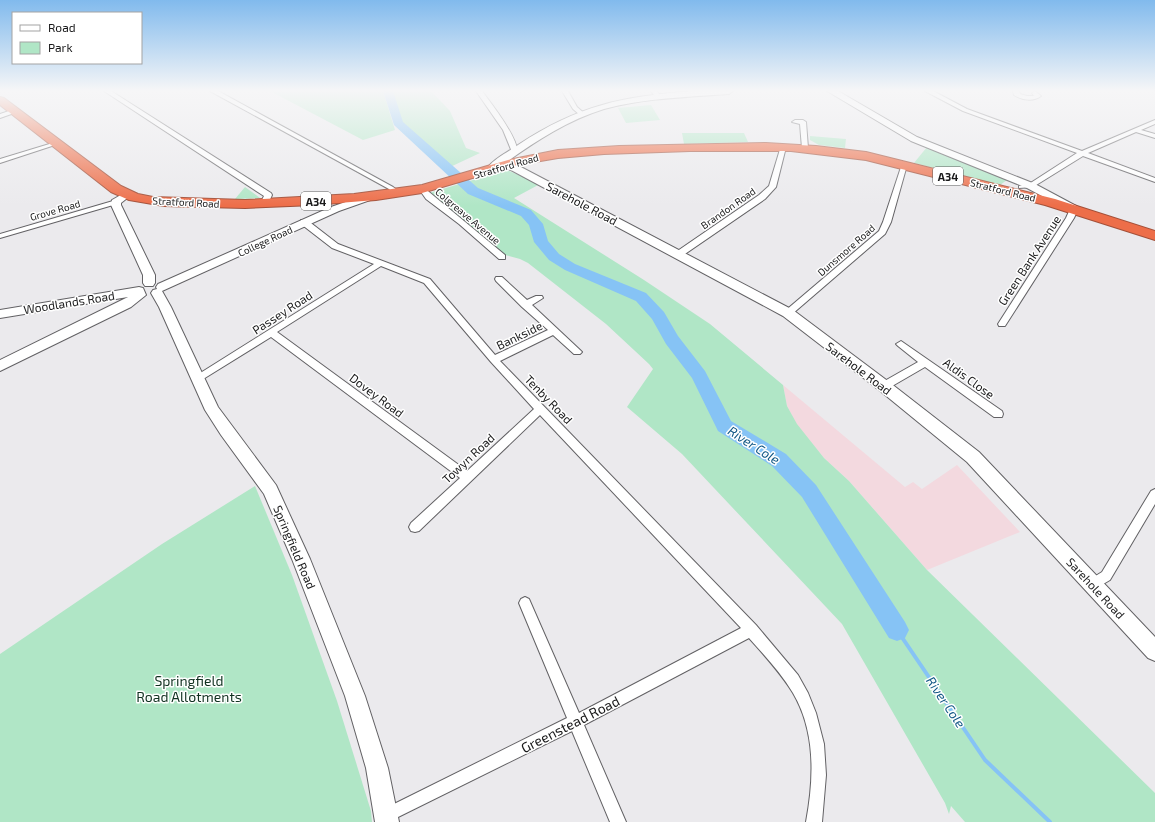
<svg xmlns="http://www.w3.org/2000/svg" width="1155" height="822" font-family="'Exo 2',sans-serif">
  <style>
    .industrial { fill: #f3d9df }
    .green { fill: #b0e6c6 }
    .lines { fill: none; stroke-linecap: round; stroke-linejoin: round }
    .stream { stroke: #86c3f5; stroke-width: 4 }
    .river { fill: #86c3f5; fill-rule: evenodd }
    .street-casing { stroke: #626164; stroke-width: 2 }
    .secondary-casing { stroke: #626164; stroke-width: 2 }
    .highway-casing { stroke: #a35039; stroke-width: 2 }
    .street { fill: #fff; fill-rule: evenodd }
    .secondary { fill: #fff; fill-rule: evenodd }
    .highway { fill: #ed6e49; fill-rule: evenodd }
    .labels { text-anchor: middle; dominant-baseline: central; stroke-width: 3; stroke-linejoin: round; paint-order: stroke }
    .far-street-label { font-size: 10px; fill: #19191a; stroke: #fff }
    .shield { fill: #fff; stroke: #5e5e5f; stroke-width: 1 }
    .shield-label { font-size: 11px; font-weight: bold; fill: #19191a }
    .street-label { font-size: 12px; fill: #19191a; stroke: #fff }
    .water-label { font-size: 13px; font-style: italic; fill: #115785; stroke: #fff }
    .near-park-label { font-size: 14px; fill: #103120; stroke: #fff }
    .near-street-label { font-size: 14px; fill: #19191a; stroke: #fff }
  </style>
  <rect width="100%" height="100%" fill="#ebeaed"/>
  <polygon class="industrial" points="783,385 905,487 913,482 922,489 957,465 1020,532 927,570 849,481 824,458 797,425 787,406"/>
  <g class="green">
    <polygon points="270,91 383,91 395,130 363,140"/>
    <polygon points="388,91 431,91 450,111 466,148 480,153 448,168 398,123"/>
    <polygon points="651,105 660,120 626,123 618,108"/>
    <polygon points="682,133 744,133 748,142 684,144"/>
    <polygon points="810,136 846,139 845,148 819,145 810,140"/>
    <polygon points="927,147 1007,180 1000,185 914,163"/>
    <polygon points="507,170 540,184 514,198 644,280 710,324 783,385 787,406 797,424 824,458 849,481 927,570 1155,793 1155,822 965,822 951,806 949,814 945,803 842,624 682,454 627,407 653,369 649,364 606,324 528,263 520,259 505,255 429,193"/>
    <polygon points="245,187 260,198 235,199"/>
    <polygon points="255,486 292,575 337,701 371,811 372,822 0,822 0,654 162,544"/>
  </g>
  <g class="lines">
    <polyline class="stream" points="897,630 985,760 1050,822"/>
    <polygon class="river" points="383,91 393,91 403,122 478,188 531,210 543,224 548,241 559,254 575,264 646,293 664,312 678,336 705,371 731,421 786,454 816,485 905,622 909,630 905,638 897,641 889,638 802,497 772,466 718,431 692,378 666,344 652,319 636,301 565,270 549,260 534,242 529,225 521,216 468,194 394,125"/>
    <g class="street-casing">
      <g id="street">
        <polygon points="104,91 111,91 271,193 272,195 267,206 264,206 260,204 264,196"/>
        <polygon points="210,91 218,91 393,187 401,193 397,195 389,189"/>
        <path d="M476,91h6c9,12 38,49 35,62l-5,-1 -9,-22z"/>
        <polygon points="562,91 568,91 577,107 585,114 584,115 580,115 573,109"/>
        <polygon points="651,91 657,91 661,97 660,98 656,98"/>
        <polygon points="925,91 933,91 967,109 1082,151 1155,120 1155,124 1141,130 1155,134 1155,138 1136,132 1088,153 1155,178 1155,182 1083,156 1033,187 1019,188 1019,186 1029,184 1077,153 963,111"/>
        <path d="M1013,91h6l1,3 7,2h7l-2,-3 3,-2 6,5c-8,6 -19,4 -27,-1z"/>
        <polygon points="15,109 18,111 17,112 0,118 0,114"/>
        <polygon points="803,120 806,122 808,148 805,150 802,148 800,124 792,122 795,120"/>
        <polygon points="56,142 61,143 0,163 0,159"/>
        <polygon points="781,146 786,147 776,187 765,199 682,256 676,256 676,252 759,195 769,186"/>
        <polygon points="902,164 907,165 891,222 885,234 791,315 785,315 784,313 785,311 879,231 883,222"/>
        <polygon points="423,187 505,255 505,259 499,259 459,224 426,199 419,189"/>
        <polygon points="113,201 116,201 120,203 0,238 0,234"/>
        <polygon points="1071,207 1074,207 1078,209 1074,218 1005,326 999,326 998,324 1066,218"/>
        <path d="M301,220h6l31,24 92,35 65,76 53,-25 -26,-23 -26,-26 -1,-2 1,-2h6l25,23 9,-4h6l1,2 -11,7 48,45 2,2 -2,2h-6l-21,-19 -53,26 256,264 42,50 10,18 8,20 8,31 2,31 -4,47h-16c8,-43 10,-90 -13,-129 -12,-20 -28,-37 -44,-55l-165,87 42,97h-16l-38,-91 -180,89 -3,2 -7,-2 -3,-5 3,-5 185,-92 -48,-115 2,-4 4,-2 4,2 50,114 162,-85 -201,-213 -121,116 -4,1 -4,-1 -2,-4 2,-4 49,-45 -189,-141 -71,44h-6l-2,-2 2,-2 180,-113 -42,-16 -31,-24zM381,266l43,17 67,79 43,47 -67,62 -190,-139z"/>
        <polygon points="901,341 1002,411 1003,414 1002,417 994,417 925,367 887,389 881,389 879,386 881,383 918,362 898,346 896,344"/>
        <polygon points="1155,489 1155,504 1110,580 1093,590 1089,588 1087,584 1089,580 1102,572 1151,491"/>
      </g>
    </g>
    <g class="secondary-casing">
      <g id="secondary">
        <path d="M694,91h39l-4,3c-42,3 -84,4 -125,15 -36,11 -68,32 -99,54l12,2 276,145 96,72 90,70 176,185v24l-7,-3 -181,-196 -88,-72 -96,-74 -272,-146 -11,-3 -7,3 -5,-3c7,-9 20,-15 30,-22 60,-40 106,-49 176,-54z"/>
        <polygon points="827,91 838,91 917,137 1035,184 1078,207 1079,209 1078,211 1070,211 1027,188 911,141"/>
        <polygon points="126,192 131,195 121,203 121,205 155,275 155,283 153,286 145,286 143,283 143,275 111,205 112,200"/>
        <polygon points="369,194 374,197 373,199 339,211 162,291 171,307 218,407 276,485 310,559 365,696 388,768 399,822 375,822 366,768 345,696 292,559 264,494 221,435 205,410 159,307 151,293 153,290 157,289 156,287 158,284 331,207"/>
        <polygon points="139,287 143,288 146,295 131,307 0,371 0,360 128,297 0,318 0,310"/>
      </g>
    </g>
    <g class="highway-casing">
      <polygon id="highway" points="0,97 4,98 121,186 138,194 153,197 245,200 354,194 422,185 508,160 558,150 619,146 766,143 816,146 866,152 1055,199 1155,231 1155,240 1045,205 866,160 791,151 690,151 604,154 558,158 517,165 422,193 376,200 314,205 245,208 164,206 129,200 111,192 0,105"/>
    </g>
    <use href="#street" class="street"/>
    <use href="#secondary" class="secondary"/>
    <use href="#highway" class="highway"/>
  </g>
  <linearGradient id="sky" x2="0" y2="1"><stop stop-color="#81baed"/><stop offset="0.44" stop-color="#f6f6f7"/><stop offset="1" stop-color="#f6f6f7" stop-opacity="0"/></linearGradient>
  <rect width="1155" height="206" fill="url(#sky)"/>
  <g class="labels">
    <g class="far-street-label">
      <text transform="translate(506 166) rotate(-16)">Stratford Road</text>
      <text transform="translate(1003 190) rotate(14)">Stratford Road</text>
      <text transform="translate(186 202) rotate(3)">Stratford Road</text>
      <text transform="translate(728 208) rotate(-35)">Brandon Road</text>
      <text transform="translate(55 210) rotate(-16)">Grove Road</text>
      <text transform="translate(468 216) rotate(40)">Colgreave Avenue</text>
      <text transform="translate(265 241) rotate(-25)">College Road</text>
      <text transform="translate(846 250) rotate(-41)">Dunsmore Road</text>
    </g>
    <g class="shield">
      <rect x="933" y="167" width="30" height="18" rx="3"/>
      <rect x="301" y="192" width="30" height="18" rx="3"/>
    </g>
    <g class="shield-label">
      <text x="948" y="176">A34</text>
      <text x="316" y="201">A34</text>
    </g>
    <g class="street-label">
      <text transform="translate(582 203) rotate(28)">Sarehole Road</text>
      <text transform="translate(1029 260) rotate(-57)">Green Bank Avenue</text>
      <text transform="translate(69 302) rotate(-9)">Woodlands Road</text>
      <text transform="translate(282 312) rotate(-33)">Passey Road</text>
      <text transform="translate(519 335) rotate(-26)">Bankside</text>
      <text transform="translate(859 368) rotate(37)">Sarehole Road</text>
      <text transform="translate(969 378) rotate(36)">Aldis Close</text>
      <text transform="translate(377 395) rotate(37)">Dovey Road</text>
      <text transform="translate(549 399) rotate(46)">Tenby Road</text>
      <text transform="translate(468 458) rotate(-43)">Towyn Road</text>
      <text transform="translate(295 547) rotate(67)">Springfield Road</text>
      <text transform="translate(1096 588) rotate(47)">Sarehole Road</text>
    </g>
    <g class="water-label">
      <text transform="translate(754 445) rotate(33)">River Cole</text>
      <text transform="translate(946 702) rotate(56)">River Cole</text>
    </g>
    <g class="near-park-label">
      <text x="189" y="680">Springfield<tspan x="189" dy="16">Road Allotments</tspan></text>
    </g>
    <g class="near-street-label">
      <text transform="translate(570 724) rotate(-27)">Greenstead Road</text>
    </g>
  </g>
  <rect x="12" y="12" width="130" height="52" fill="#ffffff" stroke="#a3a3a3"/>
  <rect x="20" y="25" width="20" height="6" fill="#ffffff" stroke="#a3a3a3"/>
  <text x="48" y="32" font-size="12" fill="#19191a">Road</text>
  <rect x="20" y="42" width="20" height="12" fill="#b0e6c6" stroke="#a3a3a3"/>
  <text x="48" y="52" font-size="12" fill="#19191a">Park</text>
</svg>
